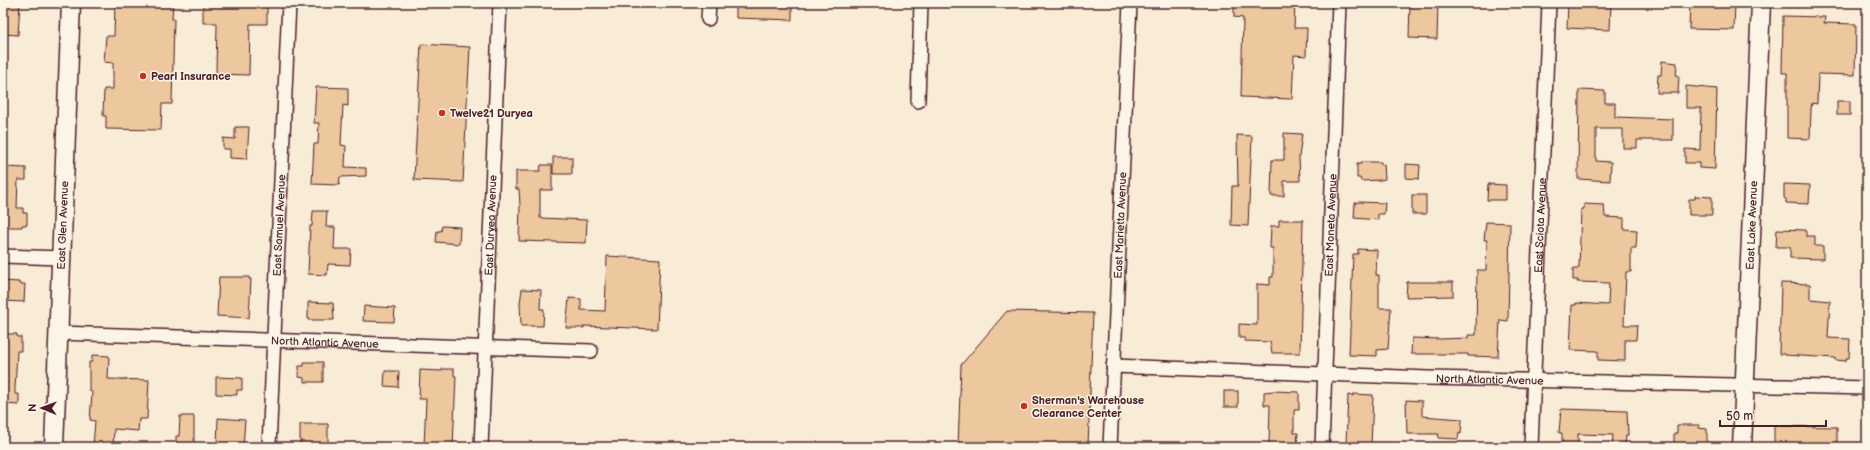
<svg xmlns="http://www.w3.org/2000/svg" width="1870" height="450" font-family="'Balsamiq Sans',sans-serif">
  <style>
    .building { fill: #edc79d; stroke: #4a1f2b }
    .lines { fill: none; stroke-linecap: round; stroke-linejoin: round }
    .street-casing { stroke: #4a1f2b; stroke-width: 16 }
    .secondary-casing { stroke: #4a1f2b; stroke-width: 21 }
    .street { stroke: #fcf5e5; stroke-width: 13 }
    .secondary { stroke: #fcf5e5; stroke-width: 18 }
    .poi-dot { fill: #c8321e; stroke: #fcf5e5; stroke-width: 1.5 }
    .labels { text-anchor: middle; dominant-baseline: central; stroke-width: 3; stroke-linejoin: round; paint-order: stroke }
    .poi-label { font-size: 11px; font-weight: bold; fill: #4a1f2b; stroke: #fcf5e5; text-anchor: start }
    .street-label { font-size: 11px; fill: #4a1f2b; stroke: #fcf5e5 }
  </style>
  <rect width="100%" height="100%" fill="#f9ecd7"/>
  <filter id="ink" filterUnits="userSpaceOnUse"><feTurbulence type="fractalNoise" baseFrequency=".025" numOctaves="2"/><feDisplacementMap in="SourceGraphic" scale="8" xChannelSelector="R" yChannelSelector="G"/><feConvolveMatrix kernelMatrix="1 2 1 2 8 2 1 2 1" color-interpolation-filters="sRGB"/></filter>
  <g filter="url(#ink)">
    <g class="building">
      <polygon points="3,3 20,3 18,35 3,34"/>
      <polygon points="115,3 173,3 172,19 174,19 172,104 162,104 161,130 106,129 106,116 103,116 104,89 113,89 113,63 104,62 106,36 114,36"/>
      <polygon points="203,3 267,3 267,24 250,24 249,75 216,74 217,23 203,23"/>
      <polygon points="736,3 792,3 792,20 736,18"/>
      <polygon points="1234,3 1295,3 1294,28 1307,28 1306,56 1294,55 1292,99 1241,97 1243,18 1234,17"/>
      <polygon points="1410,3 1438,3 1437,39 1409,38"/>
      <polygon points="1568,3 1611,3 1610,30 1567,28"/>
      <polygon points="1690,3 1735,3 1734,30 1689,29"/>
      <polygon points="1783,16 1825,17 1824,23 1856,24 1855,75 1818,74 1817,104 1812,103 1811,109 1810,139 1787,138 1787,73 1782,73"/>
      <polygon points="421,44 470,47 463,182 414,180"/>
      <polygon points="1662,61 1677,63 1676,76 1679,76 1678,93 1657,93 1658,75 1661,75"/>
      <polygon points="1686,86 1717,89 1715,169 1699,168 1699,163 1685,163 1685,149 1700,150 1701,108 1686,108"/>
      <polygon points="316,87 348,88 348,106 343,105 341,145 346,146 345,167 366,168 366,176 340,177 339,185 312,184 314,144 318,144 319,123 314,123"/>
      <polygon points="1579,90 1605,91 1605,103 1615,103 1615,117 1673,119 1673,140 1637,140 1637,148 1623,148 1623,129 1596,129 1596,161 1611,162 1610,181 1578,179"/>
      <rect x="1837" y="101" width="13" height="14"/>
      <polygon points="235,127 249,127 247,159 230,158 230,149 223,149 223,138 235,139"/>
      <polygon points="1284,133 1302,134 1299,157 1300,181 1284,181 1284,196 1271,196 1272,160 1284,160"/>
      <polygon points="1237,135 1252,136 1248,226 1231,225 1232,186 1238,186"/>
      <rect x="553" y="157" width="19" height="17"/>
      <polygon points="1361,162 1381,162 1381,165 1384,164 1385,179 1381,180 1361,181 1360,178 1357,178 1357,164 1361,164"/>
      <polygon points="1406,164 1420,165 1419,179 1406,178"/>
      <polygon points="541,165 552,165 552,190 540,190 540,218 587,220 586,243 519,241 520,205 519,189 516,189 516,171 540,171"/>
      <polygon points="3,167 26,168 26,180 18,180 17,208 23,208 23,213 27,213 27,225 22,225 22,227 3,227"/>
      <polygon points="1488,184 1506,185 1506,200 1487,200"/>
      <polygon points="1784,184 1810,185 1809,204 1786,203 1786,199 1784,198"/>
      <rect x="1412" y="195" width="14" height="19"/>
      <polygon points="1695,196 1712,197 1712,215 1689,215 1689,199 1695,199"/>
      <polygon points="1359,202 1385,203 1384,214 1378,214 1378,220 1354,218 1355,203"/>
      <polygon points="1584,204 1604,205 1605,217 1624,218 1624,229 1637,230 1636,248 1631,248 1631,272 1626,272 1624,325 1637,325 1636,340 1625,340 1625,361 1598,360 1598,351 1570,350 1572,305 1576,305 1576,303 1608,305 1609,283 1577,282 1578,280 1573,280 1573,269 1578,269 1579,267 1581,209 1584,209"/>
      <polygon points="313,211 327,211 326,227 335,227 334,249 351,249 350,265 328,264 327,275 308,274 310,226 312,226"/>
      <polygon points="1279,220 1303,220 1300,353 1272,353 1270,342 1245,341 1245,338 1239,338 1239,324 1257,325 1257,284 1270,285 1270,277 1273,277 1273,248 1270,248 1271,226 1279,226"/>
      <polygon points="1486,222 1510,223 1508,321 1500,320 1498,357 1468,356 1468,354 1411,354 1412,338 1440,339 1468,338 1468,335 1476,335 1477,270 1486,270 1487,240 1484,240"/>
      <polygon points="442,226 460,227 459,244 436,242 437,231 441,231"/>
      <polygon points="1777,229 1806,230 1806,236 1815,236 1815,246 1823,246 1823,259 1790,258 1790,247 1776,247"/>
      <polygon points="1358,249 1377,250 1376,275 1379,275 1379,308 1391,308 1388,349 1377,350 1377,356 1349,355 1353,254 1358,254"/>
      <polygon points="607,256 660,259 657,329 584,326 584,328 566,328 569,298 581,299 581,310 605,311"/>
      <polygon points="219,277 249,277 249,279 251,279 249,318 217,316"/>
      <polygon points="3,281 19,282 19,284 25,284 24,302 3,301"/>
      <polygon points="1407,282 1453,282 1453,296 1406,297"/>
      <polygon points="1781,283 1810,284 1810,299 1830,301 1828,338 1850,339 1849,358 1846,358 1846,361 1835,360 1835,358 1784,355 1784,354 1779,354"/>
      <polygon points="522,289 541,290 540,309 544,309 543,326 521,326 520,303"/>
      <polygon points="308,302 333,303 334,320 308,320"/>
      <polygon points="364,306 395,308 394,322 363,321"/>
      <polygon points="1007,311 1093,313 1088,447 958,447 961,365"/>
      <polygon points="3,334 17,334 17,337 21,337 21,351 17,351 15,389 15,394 19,394 19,405 3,404"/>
      <polygon points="92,355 109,356 108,379 149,380 147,419 139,419 138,431 114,429 113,447 93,447 95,421 90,420 92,392 89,390 89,362 92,362"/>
      <polygon points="304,362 323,362 323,382 304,382 304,378 299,377 299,366 304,366"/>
      <polygon points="442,369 454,369 454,376 456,376 453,447 424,447 426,399 419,399 420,370 442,371"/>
      <polygon points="385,371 399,371 398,387 384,386"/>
      <polygon points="216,377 242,378 242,390 237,390 237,395 216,394"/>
      <rect x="1224" y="391" width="14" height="16"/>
      <polygon points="1273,391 1299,392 1299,410 1294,410 1294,433 1298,433 1297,444 1293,444 1293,446 1269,445 1270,405 1264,405 1264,392"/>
      <polygon points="1353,394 1373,395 1371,447 1350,447 1351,445 1346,444 1348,395 1353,396"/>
      <polygon points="1406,400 1422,401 1422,416 1462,419 1461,434 1459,433 1458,439 1438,438 1439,434 1407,434"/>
      <polygon points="1561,409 1627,411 1628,435 1626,435 1625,447 1612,447 1613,435 1578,434 1578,447 1562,447 1562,433 1559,433"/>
      <polygon points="180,416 194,416 194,447 176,447 176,436 179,436"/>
      <polygon points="218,418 245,420 243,447 217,447"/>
      <polygon points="300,424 328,424 328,445 300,444"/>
      <polygon points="1677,425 1699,425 1699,428 1707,429 1707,447 1674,447 1674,433 1677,433"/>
      <polygon points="1774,426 1837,427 1837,447 1774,447"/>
    </g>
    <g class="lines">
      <g class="street-casing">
        <g id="street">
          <polyline points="708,19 709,3"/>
          <polyline points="918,101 921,3"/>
          <polyline points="3,256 61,258"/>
          <path id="s1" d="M59,333l532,18"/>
          <path id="s2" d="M1113,366l315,12 439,10"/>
          <path id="s3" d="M269,447l20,-444"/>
          <path id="s4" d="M481,447l19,-444"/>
          <path id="s5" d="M1110,447l20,-444"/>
          <path id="s6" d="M1322,447l17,-444"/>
          <path id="s7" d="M1531,447l18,-444"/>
        </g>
      </g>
      <g class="secondary-casing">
        <g id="secondary">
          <path id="s8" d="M54,447l17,-444"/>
          <path id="s9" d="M1742,447l19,-444"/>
        </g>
      </g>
      <use href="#street" class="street"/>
      <use href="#secondary" class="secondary"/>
    </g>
  </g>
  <g class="poi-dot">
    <circle cx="143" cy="76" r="4"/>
    <circle cx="442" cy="113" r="4"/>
    <circle cx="1024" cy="406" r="4"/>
  </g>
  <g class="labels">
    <g class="poi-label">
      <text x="151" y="76">Pearl Insurance</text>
      <text x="450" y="113">Twelve21 Duryea</text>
      <text x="1032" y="400">Sherman's Warehouse<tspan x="1032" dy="13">Clearance Center</tspan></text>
    </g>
    <g class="street-label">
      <text stroke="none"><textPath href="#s8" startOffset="222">East Glen Avenue</textPath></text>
      <text stroke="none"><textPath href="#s3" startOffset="222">East Samuel Avenue</textPath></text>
      <text stroke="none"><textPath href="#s4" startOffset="222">East Duryea Avenue</textPath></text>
      <text stroke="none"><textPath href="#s5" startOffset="222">East Marietta Avenue</textPath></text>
      <text stroke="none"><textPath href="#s6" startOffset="222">East Moneta Avenue</textPath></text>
      <text stroke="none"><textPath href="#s7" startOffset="222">East Sciota Avenue</textPath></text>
      <text stroke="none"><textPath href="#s9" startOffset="222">East Lake Avenue</textPath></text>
      <text stroke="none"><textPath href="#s1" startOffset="266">North Atlantic Avenue</textPath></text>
      <text stroke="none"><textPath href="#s2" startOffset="377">North Atlantic Avenue</textPath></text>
    </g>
  </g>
  <rect width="1870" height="450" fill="none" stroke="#fcf5e5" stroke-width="16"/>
  <rect x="8" y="8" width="1854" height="434" fill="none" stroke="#4a1f2b" stroke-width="1.5" filter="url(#ink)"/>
  <g transform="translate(42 408) rotate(271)" stroke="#fcf5e5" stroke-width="3" paint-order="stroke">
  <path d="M0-3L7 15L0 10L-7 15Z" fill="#4a1f2b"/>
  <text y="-6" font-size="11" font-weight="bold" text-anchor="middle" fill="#4a1f2b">N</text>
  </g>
  <path d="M1720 420v6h106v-6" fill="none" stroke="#4a1f2b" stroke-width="2"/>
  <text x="1726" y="420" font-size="12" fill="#4a1f2b" stroke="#fcf5e5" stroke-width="3" paint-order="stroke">50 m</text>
</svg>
